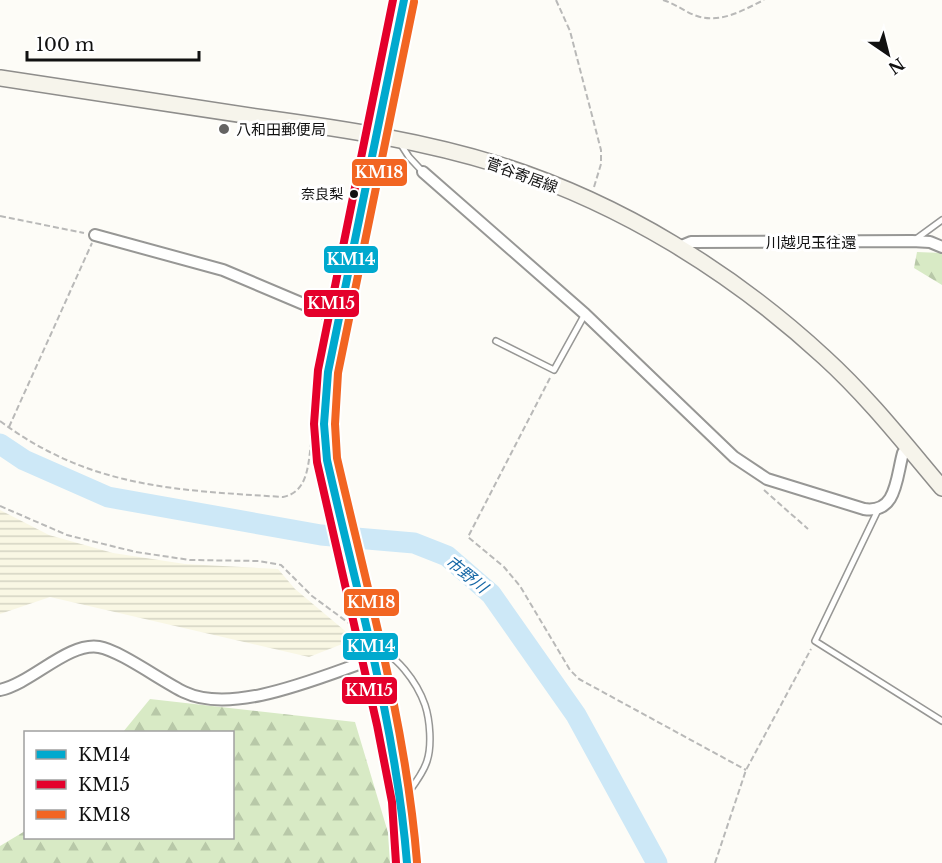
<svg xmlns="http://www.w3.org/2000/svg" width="942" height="863" font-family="'Libre Baskerville','Noto Sans JP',serif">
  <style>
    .farmland { fill: url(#farmland-rules) }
    .forest { fill: url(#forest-firs) }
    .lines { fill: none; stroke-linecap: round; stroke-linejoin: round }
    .river { stroke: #cde8f7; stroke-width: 21 }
    .service-casing { stroke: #979795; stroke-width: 8 }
    .minor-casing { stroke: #979795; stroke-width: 14 }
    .secondary-casing { stroke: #8e8d8b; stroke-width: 18 }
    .primary-casing { stroke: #858482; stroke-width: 20 }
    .path { stroke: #b9b9b8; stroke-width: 2; stroke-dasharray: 6 3; stroke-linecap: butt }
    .service { stroke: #fffffe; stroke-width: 5 }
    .minor { stroke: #fffffe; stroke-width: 10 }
    .secondary { stroke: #f6f4eb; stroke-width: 15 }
    .primary { stroke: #ede9dc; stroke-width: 16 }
    .bus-1-casing { stroke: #fff; stroke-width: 12 }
    .bus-2-casing { stroke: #fff; stroke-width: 12 }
    .bus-3-casing { stroke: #fff; stroke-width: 12 }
    .bus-1 { stroke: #00a9ce; stroke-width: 8 }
    .bus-2 { stroke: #e4002b; stroke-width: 8 }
    .bus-3 { stroke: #f26522; stroke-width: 8 }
    .poi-dot { fill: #646362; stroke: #fff; stroke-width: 2 }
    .bus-dot { fill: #111; stroke: #fff; stroke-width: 2 }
    .labels { text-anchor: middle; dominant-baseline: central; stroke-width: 6; stroke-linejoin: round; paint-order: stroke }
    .bus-label { font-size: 14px; fill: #111; stroke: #fff; text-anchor: end }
    .poi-label { font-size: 15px; fill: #111; stroke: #fff; text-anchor: start }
    .street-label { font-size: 15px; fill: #111; stroke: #fff }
    .water-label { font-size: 16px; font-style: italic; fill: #1768a6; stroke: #fff }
    .line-badge { stroke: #fff; stroke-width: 2 }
    .badge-label { font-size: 16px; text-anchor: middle; font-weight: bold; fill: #fff }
  </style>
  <defs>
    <pattern id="farmland-rules" width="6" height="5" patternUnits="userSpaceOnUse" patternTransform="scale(1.5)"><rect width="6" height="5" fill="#f9f7e4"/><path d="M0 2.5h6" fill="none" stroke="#d4d3c3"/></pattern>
    <pattern id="forest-firs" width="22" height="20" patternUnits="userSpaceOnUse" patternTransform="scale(1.5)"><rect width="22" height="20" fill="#d8eac5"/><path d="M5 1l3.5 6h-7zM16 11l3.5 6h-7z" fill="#b8c8a8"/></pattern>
  </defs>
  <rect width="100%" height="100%" fill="#fdfcf7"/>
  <polygon class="farmland" points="0,510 49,535 113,553 185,564 278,569 295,589 350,635 350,641 309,657 50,597 0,614"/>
  <g class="forest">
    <polygon points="917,252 942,253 942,285 914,268"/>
    <polygon points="150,699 355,722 392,846 392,863 0,863 0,846 25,831 26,838 232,838 232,732 123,732"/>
  </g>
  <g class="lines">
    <polyline class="river" points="0,444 24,460 108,497 321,535 414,543 447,556 491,594 576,715 657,863"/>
    <g class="service-casing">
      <g id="service">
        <polyline points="400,143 409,157 423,172"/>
        <polyline points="916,239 942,220"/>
        <polyline points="496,341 554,370 585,314"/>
        <polyline points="878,510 815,641 942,721"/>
        <path d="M372,650c23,-1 46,35 53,55 5,15 7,41 2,56 -4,13 -14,25 -22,36"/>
      </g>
    </g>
    <g class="minor-casing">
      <g id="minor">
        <path d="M423,172l162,142 149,143 33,22 97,30c33,5 32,-31 39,-56l5,-6"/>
        <polyline points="95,235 223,270 339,319"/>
        <polyline points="679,247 691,242 912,241 930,242 942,247"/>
        <path d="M0,690c32,-7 68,-48 99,-43 20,3 64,35 85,45 50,24 138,-16 189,-33"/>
      </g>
    </g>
    <g class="secondary-casing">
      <path id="secondary" d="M0,78c88,14 176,26 264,40 80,11 159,23 236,47 120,38 232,107 324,192 44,40 80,86 118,131"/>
    </g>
    <g class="primary-casing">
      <path id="primary" d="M404,0l-65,319c-12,48 -19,92 -12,141l60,263 15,78 5,62"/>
    </g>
    <g class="path">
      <polyline points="556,0 570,31 601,150 601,164 594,187"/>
      <path d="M663,0c13,4 22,12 34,16 24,8 46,-6 67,-16"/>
      <polyline points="0,216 84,233"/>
      <polyline points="550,378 468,537 504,567 520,586 570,670 579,679 746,770"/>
      <path d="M0,421c90,67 175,69 283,76 25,-5 25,-32 28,-53"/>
      <polyline points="9,427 92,243"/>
      <polyline points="764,490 808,529"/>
      <polyline points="0,506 67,535 136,552 190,560 259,561 281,565 312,596 350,624"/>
      <polyline points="715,863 746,770 811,649"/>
    </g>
    <use href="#service" class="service"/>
    <use href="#minor" class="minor"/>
    <use href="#secondary" class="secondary"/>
    <use href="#primary" class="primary"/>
    <g class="bus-1-casing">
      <path id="bus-1" d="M404,0l-76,372 -4,52 3,36c30,133 69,267 80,403"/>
    </g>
    <g class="bus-2-casing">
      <polyline id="bus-2" points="393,0 318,370 314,424 317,462 377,725 392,802 396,863"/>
    </g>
    <g class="bus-3-casing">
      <path id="bus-3" d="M414,2l-76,371 -3,51 2,34c31,134 69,268 80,404"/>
    </g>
    <use href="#bus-1" class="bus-1"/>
    <use href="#bus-2" class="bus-2"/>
    <use href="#bus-3" class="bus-3"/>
  </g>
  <circle class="poi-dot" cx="224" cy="129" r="6"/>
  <circle class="bus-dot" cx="354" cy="194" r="5"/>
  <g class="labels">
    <g class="bus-label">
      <text x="343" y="194">奈良梨</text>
    </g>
    <g class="poi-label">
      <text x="236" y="129">八和田郵便局</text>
    </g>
    <g class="street-label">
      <text transform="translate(522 175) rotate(20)">菅谷寄居線</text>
      <text x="811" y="242">川越児玉往還</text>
    </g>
    <g class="water-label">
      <text transform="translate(467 574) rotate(39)">市野川</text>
    </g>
  </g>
  <g class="line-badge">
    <rect x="351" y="158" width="57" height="29" rx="6" fill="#f26522"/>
    <rect x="323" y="245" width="56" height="29" rx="6" fill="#00a9ce"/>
    <rect x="303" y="289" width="57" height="29" rx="6" fill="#e4002b"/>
    <rect x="343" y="588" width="57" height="29" rx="6" fill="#f26522"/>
    <rect x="342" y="632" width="57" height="29" rx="6" fill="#00a9ce"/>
    <rect x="341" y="676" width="57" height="29" rx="6" fill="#e4002b"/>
  </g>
  <g class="badge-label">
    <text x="379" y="178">KM18</text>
    <text x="351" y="265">KM14</text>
    <text x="331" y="309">KM15</text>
    <text x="371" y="608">KM18</text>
    <text x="371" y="652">KM14</text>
    <text x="369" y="696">KM15</text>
  </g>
  <rect x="24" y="731" width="210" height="108" fill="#ffffff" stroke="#a0a0a0" stroke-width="1.5"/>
  <rect x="36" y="750" width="30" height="9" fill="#00a9ce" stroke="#a0a0a0" stroke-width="1.5"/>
  <text x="78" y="761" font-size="18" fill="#111111">KM14</text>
  <rect x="36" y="780" width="30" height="9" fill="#e4002b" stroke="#a0a0a0" stroke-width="1.5"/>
  <text x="78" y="791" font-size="18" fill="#111111">KM15</text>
  <rect x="36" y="810" width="30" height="9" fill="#f26522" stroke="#a0a0a0" stroke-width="1.5"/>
  <text x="78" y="821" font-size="18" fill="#111111">KM18</text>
  <g transform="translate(888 54) rotate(145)" stroke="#ffffff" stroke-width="4.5" paint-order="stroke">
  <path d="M0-4.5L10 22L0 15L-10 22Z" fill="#111111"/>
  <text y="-9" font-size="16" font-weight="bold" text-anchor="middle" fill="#111111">N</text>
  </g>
  <path d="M27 51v9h172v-9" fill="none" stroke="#111111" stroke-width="3"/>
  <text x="36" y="51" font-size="18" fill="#111111" stroke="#ffffff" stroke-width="4.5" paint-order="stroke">100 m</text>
</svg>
